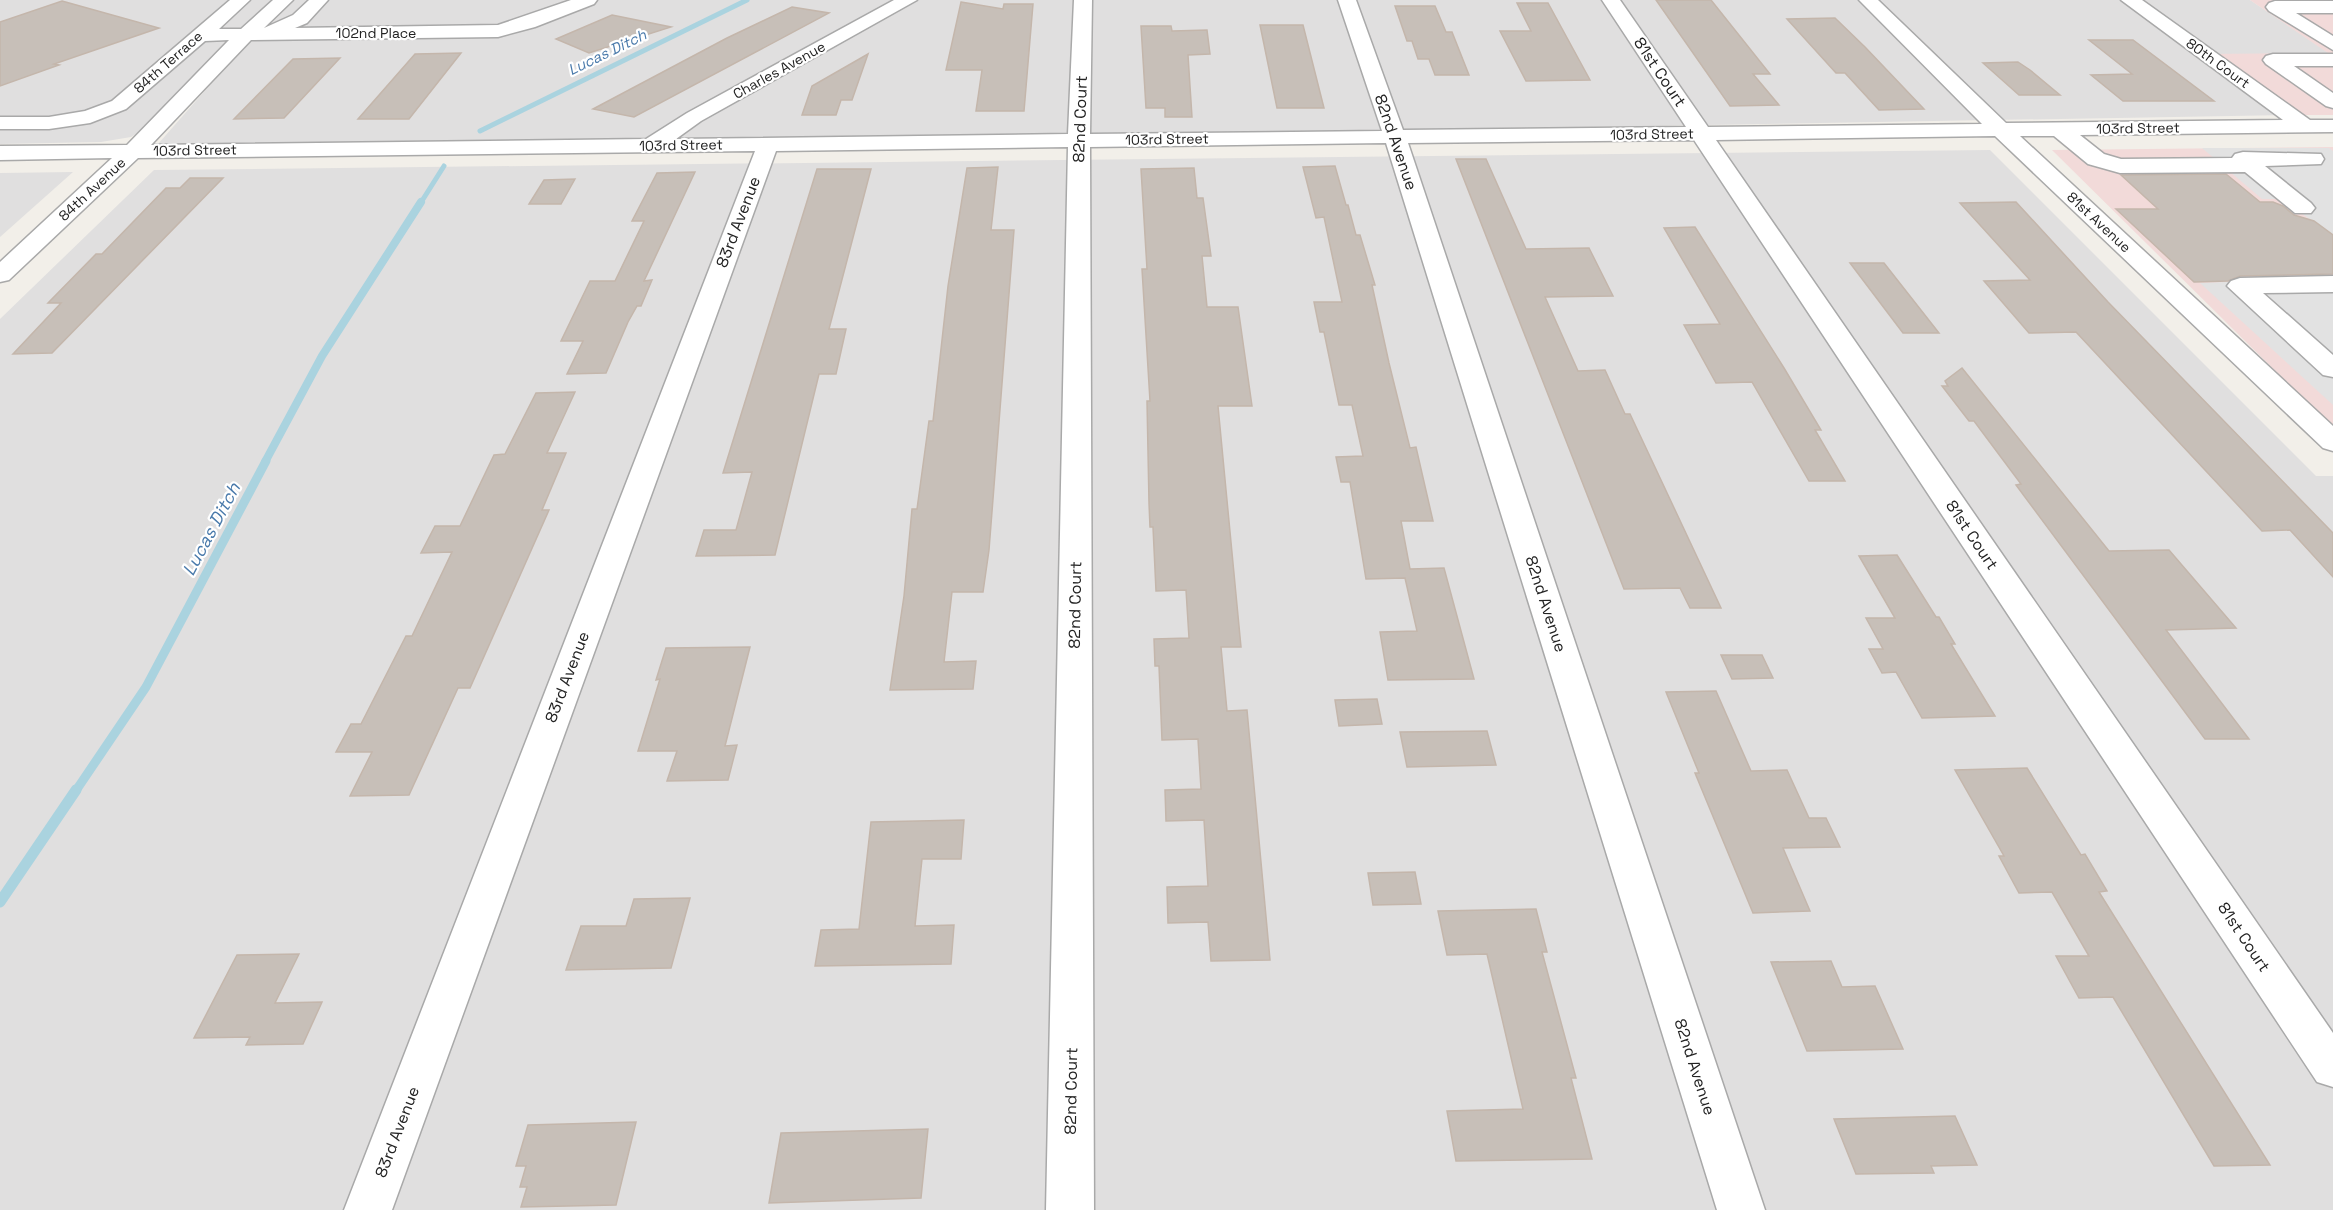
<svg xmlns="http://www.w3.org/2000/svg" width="2333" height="1210" font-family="'Space Grotesk',sans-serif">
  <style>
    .residential { fill: #e0dfdf }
    .commercial { fill: #f2dad9 }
    .parking { fill: #e2e2e2 }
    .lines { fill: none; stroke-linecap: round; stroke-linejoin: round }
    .stream-far3 { stroke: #aad3df; stroke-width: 5 }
    .stream-far2 { stroke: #aad3df; stroke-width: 8 }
    .stream-far1 { stroke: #aad3df; stroke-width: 9 }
    .stream { stroke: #aad3df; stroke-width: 11 }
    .building { fill: #c7bfb8; stroke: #c4b6ab; stroke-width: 1.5 }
    .minor-casing { stroke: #a9a9a9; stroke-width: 3 }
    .minor { fill: #fff; fill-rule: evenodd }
    .labels { text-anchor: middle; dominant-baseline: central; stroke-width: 4.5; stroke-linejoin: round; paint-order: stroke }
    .far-street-label { font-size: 14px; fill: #222; stroke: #fff }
    .far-water-label { font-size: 15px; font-style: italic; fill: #4a7aab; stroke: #fff }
    .street-label { font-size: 16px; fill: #222; stroke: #fff }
    .water-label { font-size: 18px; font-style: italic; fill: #4a7aab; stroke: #fff }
  </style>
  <rect width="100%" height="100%" fill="#f2efe9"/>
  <g class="residential">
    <polygon points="0,0 273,0 243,26 145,128 131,137 101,142 0,144"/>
    <polygon points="291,0 2250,0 2329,53 2290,115 1350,131 158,144 261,27"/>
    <polygon points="1990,150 2316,476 2333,476 2333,1210 0,1210 0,319 154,170"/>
    <polygon points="73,172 0,237 0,173"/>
  </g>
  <g class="commercial">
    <polygon points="2250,0 2333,0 2333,115 2290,115 2205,54 2328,53"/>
    <polygon points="2333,147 2333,428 2052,150"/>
  </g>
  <g class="parking">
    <polygon points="2202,148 2329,148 2333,151 2333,235 2280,199 2262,199"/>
    <polygon points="2333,277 2333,405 2200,283 2252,281"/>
  </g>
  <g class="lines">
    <g class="stream-far3">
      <polyline points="480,131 747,0"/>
      <polyline points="420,204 444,166"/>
    </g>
    <polyline class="stream-far2" points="265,462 322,356 421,202"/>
    <polyline class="stream-far1" points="75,792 146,687 266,461"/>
    <polyline class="stream" points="0,902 76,790"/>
  </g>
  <g class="building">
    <polygon points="1656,0 1711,0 1770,74 1753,74 1779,105 1730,106"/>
    <polygon points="62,1 159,28 54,64 59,65 0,86 0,22"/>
    <polygon points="961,2 1003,9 1004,4 1033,4 1024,111 976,111 982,70 946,70"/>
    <polygon points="1517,3 1548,3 1590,80 1526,81 1500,31 1531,31"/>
    <polygon points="1395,6 1435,6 1446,32 1452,32 1469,75 1435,75 1429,59 1418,59 1412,41 1407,41"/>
    <polygon points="792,7 829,13 634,117 593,109 727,38"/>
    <polygon points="612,15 671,27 589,53 556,39"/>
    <polygon points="1835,18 1865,47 1924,109 1879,110 1845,73 1836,73 1787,19"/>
    <polygon points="1260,25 1303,25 1324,108 1277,108"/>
    <polygon points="1141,26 1171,26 1172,31 1207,30 1210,54 1188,55 1192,117 1165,117 1165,108 1146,108"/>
    <polygon points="2089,40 2133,40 2214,101 2123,101 2091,75 2132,74"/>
    <polygon points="461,53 409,119 358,119 415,54"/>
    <polygon points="868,54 852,100 841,100 836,115 802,115 812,86"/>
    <polygon points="340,58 284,118 234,119 293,59"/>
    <polygon points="2018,62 2030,70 2060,95 2019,95 1983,63"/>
    <polygon points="1456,159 1486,159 1526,249 1589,248 1613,296 1545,297 1578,371 1605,370 1625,414 1630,414 1721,608 1690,608 1680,588 1624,589"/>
    <polygon points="1335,166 1346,205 1348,205 1356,235 1360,235 1375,285 1372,285 1389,363 1410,448 1416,447 1433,521 1401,521 1410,569 1444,568 1474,679 1388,680 1380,632 1417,631 1405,578 1366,579 1350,482 1341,482 1336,457 1363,456 1352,405 1339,405 1324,332 1320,332 1314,302 1342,302 1324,217 1316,218 1303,167"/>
    <polygon points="998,167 991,230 1014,230 989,550 983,592 952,592 944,662 976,661 973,689 890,690 904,596 912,509 917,509 929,421 933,421 948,286 967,168"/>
    <polygon points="1194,168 1197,198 1203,198 1211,256 1202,256 1207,307 1238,307 1252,406 1218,406 1241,647 1221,647 1227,711 1247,710 1270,960 1211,961 1208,922 1168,923 1167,887 1208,886 1204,820 1166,821 1165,790 1201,789 1198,739 1162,740 1159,666 1155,666 1154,639 1189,638 1186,590 1156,591 1153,527 1150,527 1149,503 1147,401 1150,401 1142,269 1147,269 1141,169"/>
    <polygon points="817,169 871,169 829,329 846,329 836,374 819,374 775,555 696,556 704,530 736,530 752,472 723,473"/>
    <polygon points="695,172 644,281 652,280 641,306 637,306 628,322 606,373 567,374 583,341 561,341 590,281 615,281 644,221 632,221 657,173"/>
    <polygon points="2226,174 2260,202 2273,202 2283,206 2294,215 2314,221 2333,235 2333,274 2240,276 2228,281 2194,282 2116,209 2158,209 2121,175"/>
    <polygon points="190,178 223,178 52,353 13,354 61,303 48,303 96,254 102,254 166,188 180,188"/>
    <polygon points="575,179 561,204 529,204 544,180"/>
    <polygon points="2016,202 2108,302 2333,533 2333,577 2290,530 2262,531 2076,332 2029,333 1984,281 2030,280 1960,203"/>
    <polygon points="1695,227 1784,368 1821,430 1815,430 1845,481 1809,481 1752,382 1716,383 1684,325 1720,324 1664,228"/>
    <polygon points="1850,263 1884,263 1939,333 1903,333"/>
    <polygon points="1962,368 2109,551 2169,550 2236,628 2166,630 2249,739 2205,739 2016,485 2021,484 1974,421 1969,421 1942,386 1948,386 1945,381"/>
    <polygon points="575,392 547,453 566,453 542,510 549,510 470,688 458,688 409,795 350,796 372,752 336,752 351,724 361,724 406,636 412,636 452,552 421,553 435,526 460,526 494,455 505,454 536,393"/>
    <polygon points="1897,555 1936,617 1939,617 1955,644 1951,644 1995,716 1922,718 1896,672 1882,673 1869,649 1883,649 1866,618 1895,618 1859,556"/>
    <polygon points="750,647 725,746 737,745 728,780 667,781 677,751 638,751 660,679 656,680 666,648"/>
    <polygon points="1721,655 1762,655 1773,678 1732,679"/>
    <polygon points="1716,691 1751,771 1787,770 1809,818 1826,818 1840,847 1783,848 1810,911 1753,913 1695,773 1699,773 1666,692"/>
    <polygon points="1377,699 1382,724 1339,726 1335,700"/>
    <polygon points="1487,731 1496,765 1407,767 1400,732"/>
    <polygon points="2027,768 2081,855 2085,854 2107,891 2099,892 2270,1165 2214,1166 2113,997 2079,998 2056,956 2089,956 2052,892 2019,893 1999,856 2004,856 1955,770"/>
    <polygon points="964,820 961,859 922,859 915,926 954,925 951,964 815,966 821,930 859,929 871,822"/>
    <polygon points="1415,872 1421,904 1373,905 1368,873"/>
    <polygon points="690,898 671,968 566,970 581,926 626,926 634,899"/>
    <polygon points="1536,909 1547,952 1542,952 1576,1078 1571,1078 1592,1159 1456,1161 1447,1111 1523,1109 1487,954 1447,955 1438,911"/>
    <polygon points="299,954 275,1003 322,1002 303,1044 246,1045 250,1037 194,1038 237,955"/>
    <polygon points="1831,961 1842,987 1875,986 1903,1049 1807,1051 1771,962"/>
    <polygon points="1955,1116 1977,1165 1931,1166 1934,1173 1856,1174 1834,1119"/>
    <polygon points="636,1122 616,1205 521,1207 527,1187 520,1187 526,1166 516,1166 528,1125"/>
    <polygon points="928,1129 921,1198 769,1203 781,1133"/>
  </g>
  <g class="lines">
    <g class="minor-casing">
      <g id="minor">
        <polygon points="230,0 250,0 219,29 241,29 273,0 293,0 264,28 293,15 309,0 328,0 307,23 295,28 498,25 571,0 597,0 594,4 535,27 498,37 251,40 151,145 646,139 687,113 894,0 917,0 701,121 676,139 1068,134 1074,0 1092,0 1090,134 1382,131 1338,0 1356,0 1403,130 1686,127 1602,0 1620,0 1708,127 1982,124 1859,0 1878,0 2006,123 2283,120 2121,0 2142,0 2310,120 2333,120 2333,132 2080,135 2104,154 2121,159 2232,158 2235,154 2243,152 2321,154 2324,159 2321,164 2265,166 2311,203 2315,208 2311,213 2295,213 2245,172 2120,173 2088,164 2054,136 2020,136 2333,426 2333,451 2323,448 1995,136 1716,140 2333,1033 2333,1087 2317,1082 1694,140 1408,143 1765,1210 1717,1210 1386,143 1090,147 1094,1210 1046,1210 1068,147 776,151 392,1210 344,1210 755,151 138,158 9,280 0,282 0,262 112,158 0,160 0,146 127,145 229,40 205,41 126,109 90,123 49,129 0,129 0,117 49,117 85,111 112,101"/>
        <polygon points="2275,1 2333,1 2333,13 2296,13 2333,36 2333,50 2269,11 2266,7 2269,3"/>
        <polygon points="2273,54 2333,54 2333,66 2294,66 2333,93 2333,108 2326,106 2266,64 2263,60 2266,56"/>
        <polygon points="2333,276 2333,292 2263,293 2333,355 2333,377 2323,375 2227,286 2231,281 2240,278"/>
      </g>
    </g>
    <use href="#minor" class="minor"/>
  </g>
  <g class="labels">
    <g class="far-street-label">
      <text x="376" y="33">102nd Place</text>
      <text transform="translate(168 62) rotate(-41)">84th Terrace</text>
      <text transform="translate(2218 63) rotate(36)">80th Court</text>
      <text transform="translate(779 70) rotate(-29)">Charles Avenue</text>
      <text transform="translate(2138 128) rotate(-1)">103rd Street</text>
      <text transform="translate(1652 134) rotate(-1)">103rd Street</text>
      <text transform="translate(1167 139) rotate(-1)">103rd Street</text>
      <text transform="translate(681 145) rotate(-1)">103rd Street</text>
      <text transform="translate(195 150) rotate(-1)">103rd Street</text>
      <text transform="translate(92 189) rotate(-43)">84th Avenue</text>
      <text transform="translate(2099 222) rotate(43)">81st Avenue</text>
    </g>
    <g class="far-water-label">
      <text transform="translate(607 52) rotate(-26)">Lucas Ditch</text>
    </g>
    <g class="street-label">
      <text transform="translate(1660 72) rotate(56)">81st Court</text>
      <text transform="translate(1080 119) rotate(-88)">82nd Court</text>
      <text transform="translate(1396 142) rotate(71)">82nd Avenue</text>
      <text transform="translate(738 222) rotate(-69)">83rd Avenue</text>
      <text transform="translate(1972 535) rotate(56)">81st Court</text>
      <text transform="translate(1546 604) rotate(72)">82nd Avenue</text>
      <text transform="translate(1075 605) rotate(-89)">82nd Court</text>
      <text transform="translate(567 677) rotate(-69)">83rd Avenue</text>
      <text transform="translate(2244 937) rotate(56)">81st Court</text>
      <text transform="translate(1695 1067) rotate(72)">82nd Avenue</text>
      <text transform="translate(1071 1091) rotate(-89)">82nd Court</text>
      <text transform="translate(397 1132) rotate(-69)">83rd Avenue</text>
    </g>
    <g class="water-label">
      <text transform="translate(211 529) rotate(-62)">Lucas Ditch</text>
    </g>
  </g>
</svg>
